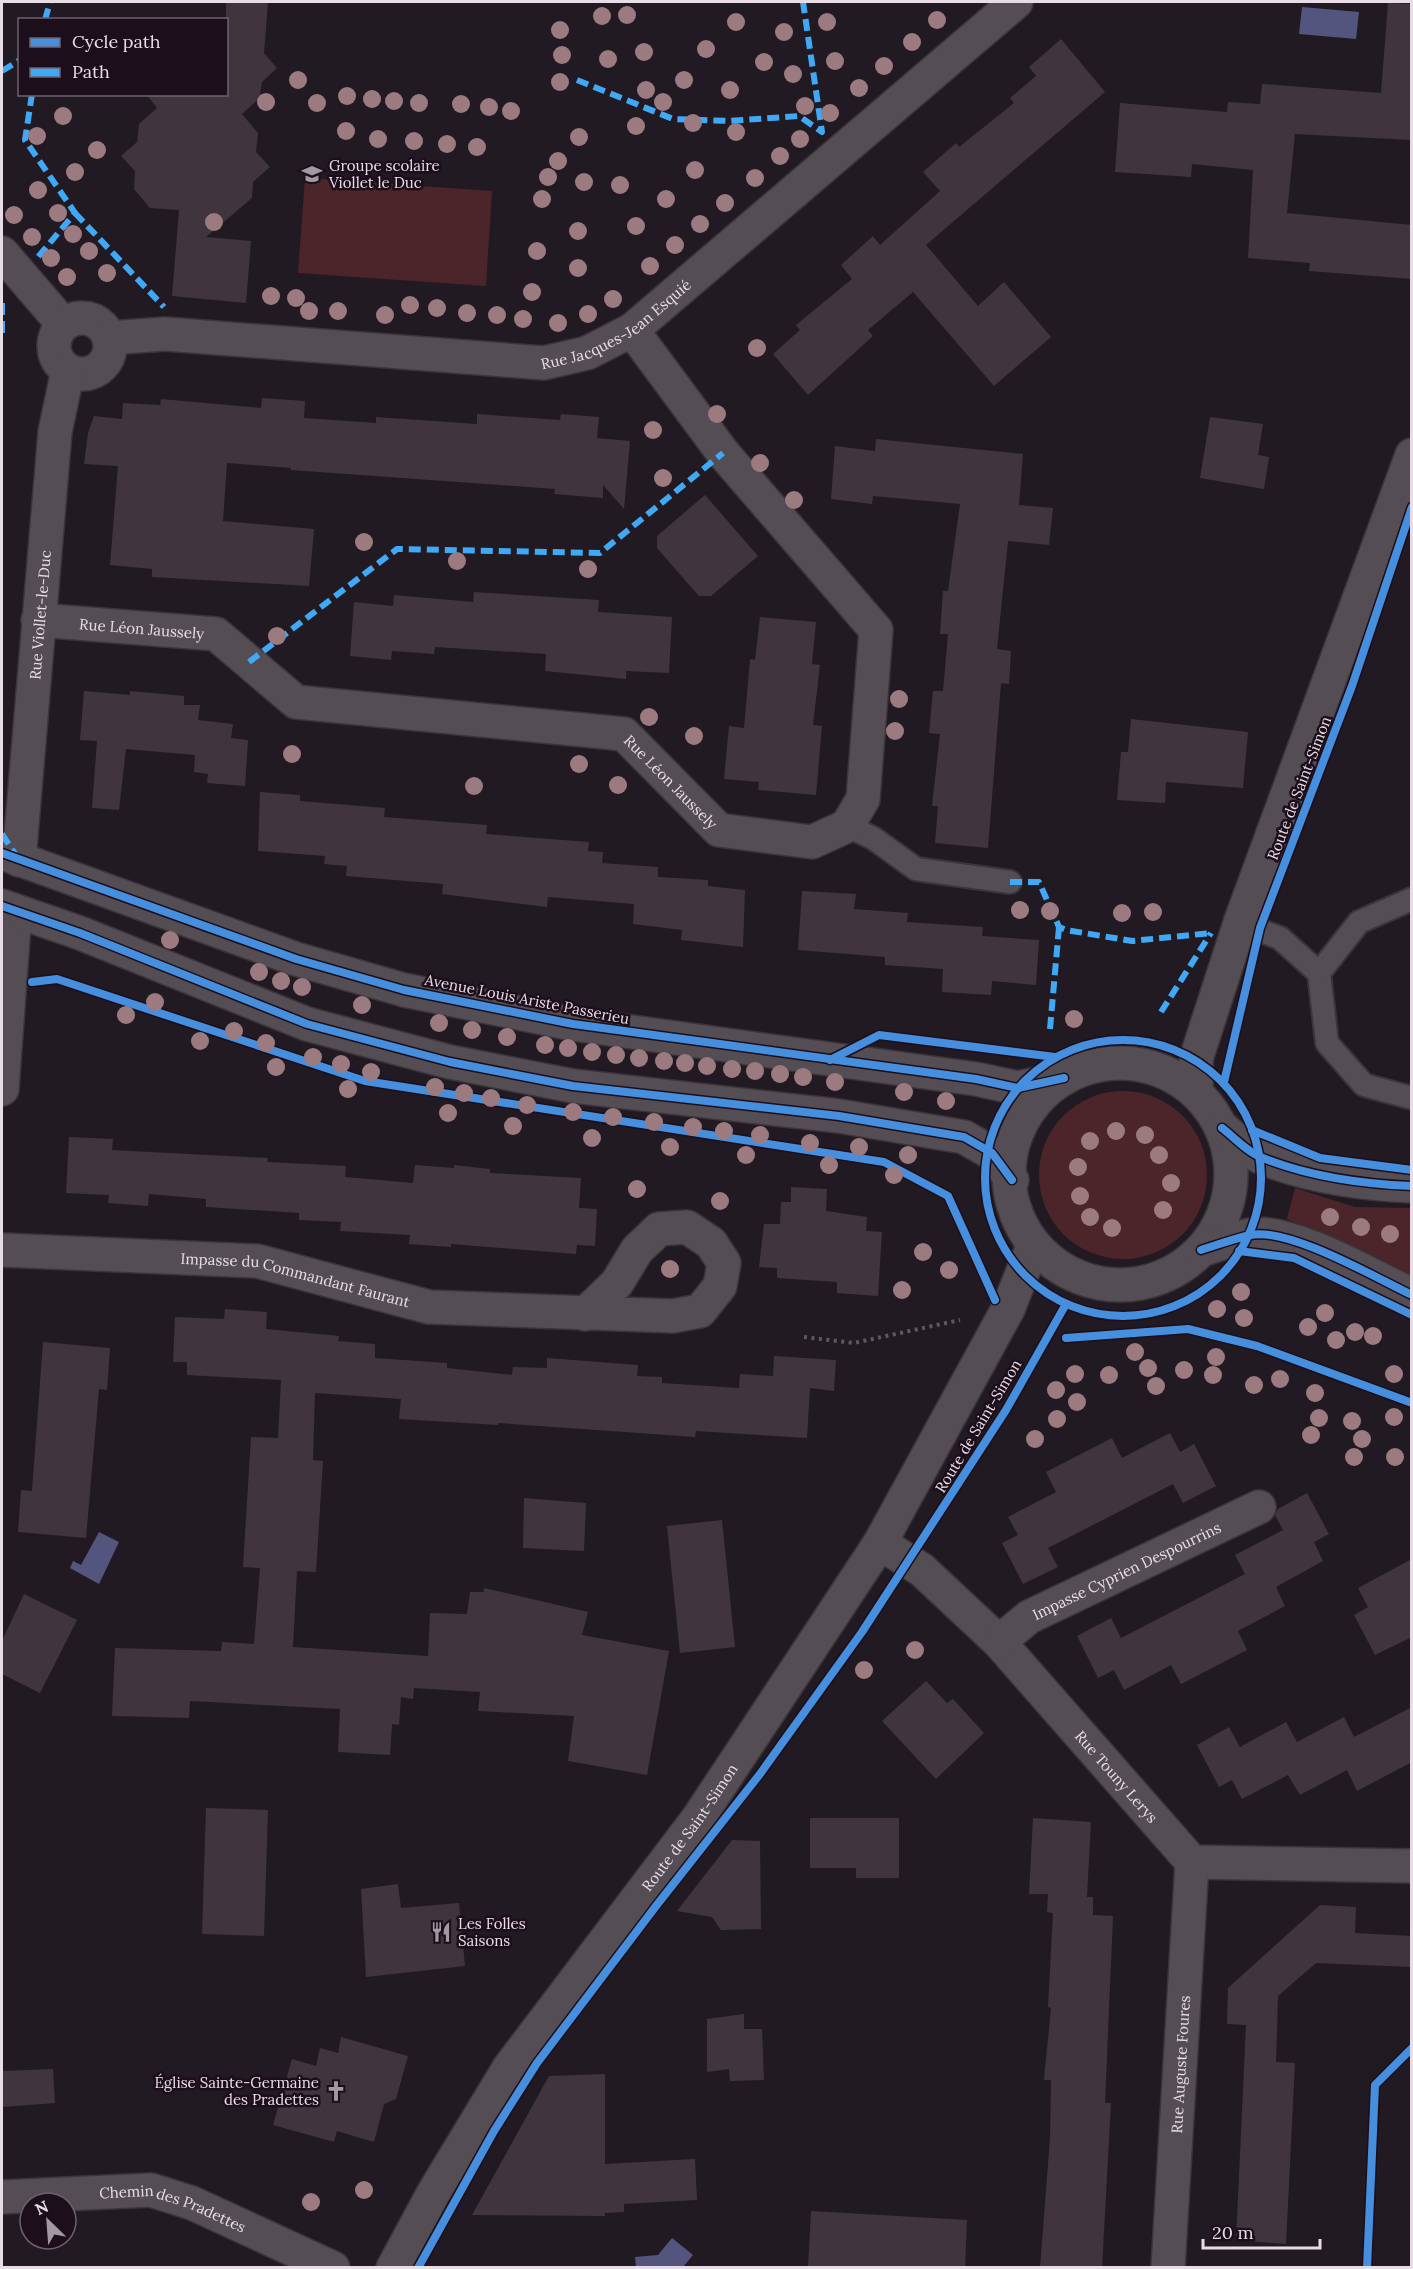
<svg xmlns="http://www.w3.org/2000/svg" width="1413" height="2269" font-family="Lora,serif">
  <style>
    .green { fill: #4c252a }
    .water { fill: #54557e }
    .building { fill: #40353c }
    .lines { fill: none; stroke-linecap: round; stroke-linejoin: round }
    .service-casing { stroke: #3b353b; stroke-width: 26 }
    .minor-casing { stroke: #3b353b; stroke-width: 36 }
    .tertiary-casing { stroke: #3b353b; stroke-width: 36 }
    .path { stroke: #5f595e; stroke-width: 4; stroke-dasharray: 3 4.5; stroke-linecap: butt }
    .service { stroke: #544e54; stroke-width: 22 }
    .minor { stroke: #544e54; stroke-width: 33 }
    .tertiary { stroke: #544e54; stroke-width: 33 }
    .quiet { stroke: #3fa9f5; stroke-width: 6; stroke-dasharray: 12 6; stroke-linecap: butt }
    .cycleway-casing { stroke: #1c0e1b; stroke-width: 11 }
    .cycleway { stroke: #468fdf; stroke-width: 8 }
    .tree { fill: #9c7b80 }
    .labels { text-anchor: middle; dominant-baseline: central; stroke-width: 5; stroke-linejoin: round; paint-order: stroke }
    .poi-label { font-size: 15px; fill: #e8dde7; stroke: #1c0e1b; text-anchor: start }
    .street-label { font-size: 15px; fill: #e8dde7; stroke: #1c0e1b }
  </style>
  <rect width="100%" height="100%" fill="#221a22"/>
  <g class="green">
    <polygon points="305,178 492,191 486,286 298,273"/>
    <circle cx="1123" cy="1175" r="84"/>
    <polygon points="1295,1188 1355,1207 1411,1208 1411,1275 1287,1219"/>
  </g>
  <g class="water">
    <polygon points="1302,7 1359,12 1356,39 1299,34"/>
    <polygon points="99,1532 119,1542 99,1584 70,1568 73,1561 81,1565"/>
    <polygon points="672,2238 693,2255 683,2267 636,2267 635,2257 658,2255"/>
  </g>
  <g class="building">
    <polygon points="226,2 268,2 264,53 277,68 262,82 260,94 264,94 242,114 258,133 256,152 270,167 253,182 252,198 206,237 251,241 246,303 172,296 179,210 150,208 134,189 135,171 121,156 137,142 139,124 157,108 146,94 226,94"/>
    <polygon points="1388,3 1412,4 1412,140 1295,134 1287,213 1412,225 1412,279 1309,271 1310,263 1248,258 1253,170 1192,164 1191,177 1115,172 1120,103 1227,112 1228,102 1260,104 1262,84 1381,93"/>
    <polygon points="1061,39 1105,92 926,245 978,306 1004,282 1051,337 994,386 913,292 868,330 873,336 808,395 773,354 800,330 796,325 852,279 841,265 873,236 880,245 940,191 923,172 956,143 959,147 1014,103 1010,98 1036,76 1029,67"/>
    <polygon points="262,398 305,401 304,418 376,423 376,417 477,424 477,414 560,420 561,414 599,417 597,438 630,441 624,509 603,485 603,498 554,494 555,489 291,470 291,468 227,463 223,521 314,529 309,586 152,577 152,569 110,565 118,466 84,464 88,433 94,416 122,419 123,403 160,405 161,399 261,408"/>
    <polygon points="1210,417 1263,424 1258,455 1269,457 1264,489 1200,478"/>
    <polygon points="876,439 1023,454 1019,505 1053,508 1049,545 1008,541 997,649 1011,651 1009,684 1001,683 988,848 935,843 938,806 932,806 940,734 929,733 933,691 943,691 948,634 940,634 943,591 948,591 960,504 873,496 872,504 831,499 835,446 875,451"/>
    <polygon points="705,495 758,556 711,596 699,596 657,548 657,536"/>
    <polygon points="474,592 599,600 598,612 672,617 669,673 626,671 626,679 545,671 546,654 435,647 434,654 392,651 391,660 350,656 354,602 393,606 394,595 473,602"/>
    <polygon points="760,617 816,622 812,664 820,665 813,725 822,726 816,795 758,790 759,782 724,779 729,726 744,728 750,659 755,660"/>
    <polygon points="84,691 130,695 130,691 184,696 184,705 200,705 198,720 233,724 231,738 248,740 245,786 207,783 208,774 194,772 195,755 126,749 119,810 92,808 97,741 80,740"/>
    <polygon points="1131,719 1248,732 1243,788 1166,782 1165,803 1117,800 1121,752 1128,752"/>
    <polygon points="260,792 300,795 300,801 385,808 384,817 487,825 486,834 589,842 588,851 603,852 602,863 658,867 658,877 708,880 708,886 745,890 743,947 681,940 682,930 633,924 634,904 548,897 547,907 442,894 443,884 346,876 347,866 324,864 325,856 258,851"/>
    <polygon points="802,891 856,894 854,909 908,913 907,922 983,927 982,936 1039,940 1036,985 992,981 991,995 942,992 943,969 885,965 885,957 798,950"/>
    <polygon points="69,1137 113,1139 112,1150 268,1158 267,1162 346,1166 345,1177 413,1183 415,1165 454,1168 454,1165 490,1169 490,1173 581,1178 579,1208 597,1209 595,1246 577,1245 576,1254 451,1244 451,1247 409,1244 410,1235 340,1231 341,1222 299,1220 299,1213 206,1207 206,1199 149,1194 148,1206 108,1203 109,1195 66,1193"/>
    <polygon points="791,1187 827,1189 826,1211 867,1217 866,1231 882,1232 878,1296 837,1293 837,1282 777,1278 777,1268 759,1267 764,1224 780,1224 781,1202 791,1202"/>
    <polygon points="225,1309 267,1312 266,1329 339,1336 338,1341 375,1344 375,1358 447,1363 447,1368 512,1375 513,1367 547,1368 547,1358 638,1365 637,1376 662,1377 662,1383 739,1388 740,1374 773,1376 774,1356 836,1360 834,1391 810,1388 807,1438 696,1431 695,1437 498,1423 498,1425 399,1419 401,1399 315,1393 313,1460 323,1461 316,1572 297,1571 293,1647 428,1656 430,1613 467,1614 470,1592 484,1592 484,1588 588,1612 582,1635 669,1651 647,1775 568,1761 574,1716 478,1711 480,1692 414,1688 413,1699 401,1697 399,1725 392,1724 390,1755 338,1752 340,1709 190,1701 189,1718 112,1716 115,1648 221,1651 222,1642 254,1644 260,1568 243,1567 251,1437 278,1438 281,1380 187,1375 187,1362 173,1362 175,1317 224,1319"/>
    <polygon points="43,1342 110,1348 107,1390 99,1389 86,1538 18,1532 21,1490 32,1491"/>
    <polygon points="1170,1433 1180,1452 1194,1444 1216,1486 1183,1503 1173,1484 1048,1548 1058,1567 1023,1584 1002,1543 1018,1535 1008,1517 1056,1492 1046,1472 1112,1438 1122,1458"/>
    <polygon points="1307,1493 1329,1534 1314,1542 1323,1561 1276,1587 1285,1606 1238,1631 1247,1650 1181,1684 1171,1665 1124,1690 1114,1670 1098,1678 1077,1636 1111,1618 1121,1638 1245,1574 1235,1555 1283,1530 1275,1515 1278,1509"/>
    <polygon points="524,1498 586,1503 584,1551 523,1548"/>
    <polygon points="722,1520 735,1647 680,1653 667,1526"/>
    <polygon points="1412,1559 1412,1637 1375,1655 1354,1615 1368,1607 1358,1588"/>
    <polygon points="24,1594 77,1620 40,1693 2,1674 2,1641"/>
    <polygon points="926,1681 947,1703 953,1699 984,1733 936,1779 882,1721"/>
    <polygon points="1412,1707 1412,1762 1357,1791 1347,1770 1300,1795 1288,1775 1242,1799 1232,1780 1219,1787 1197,1745 1229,1727 1240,1747 1286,1722 1297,1742 1344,1717 1354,1737"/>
    <polygon points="206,1808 268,1810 264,1936 202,1934"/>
    <polygon points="810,1818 899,1818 899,1878 856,1878 856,1868 810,1868"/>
    <polygon points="1033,1818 1091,1822 1087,1897 1093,1897 1093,1915 1113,1916 1105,2103 1111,2103 1102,2268 1040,2268 1050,2138 1051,2080 1044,2080 1051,2008 1048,2007 1053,1913 1047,1912 1048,1894 1029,1894"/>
    <polygon points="732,1840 760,1841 761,1929 721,1930 712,1917 677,1911"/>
    <polygon points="398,1884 401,1908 459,1903 465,1966 366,1977 361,1889"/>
    <polygon points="1320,1905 1356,1907 1355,1933 1412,1936 1412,1967 1316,1963 1278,1996 1276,2062 1295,2063 1286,2244 1236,2240 1246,2025 1227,2024 1228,1988"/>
    <polygon points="744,2014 744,2029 762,2029 764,2080 730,2081 729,2069 707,2072 707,2019"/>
    <polygon points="341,2037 408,2056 396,2099 384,2104 374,2142 337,2131 334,2142 273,2125 292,2059 316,2066 320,2048 338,2053"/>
    <polygon points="53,2069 55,2103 2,2107 2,2071"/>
    <polygon points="605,2074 605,2164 695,2159 697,2200 624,2204 624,2212 605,2213 605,2216 472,2215 549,2076"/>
    <polygon points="811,2211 967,2220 965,2268 808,2268"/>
  </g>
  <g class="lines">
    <g class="service-casing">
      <g id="service">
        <polyline points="847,826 873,838 916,869 1010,882"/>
        <polyline points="1240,923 1280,938 1319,973 1327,1043 1364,1085 1412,1098"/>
        <polyline points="1319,973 1359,922 1412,899"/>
      </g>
    </g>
    <g class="minor-casing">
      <g id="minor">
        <polyline points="2,253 63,324"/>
        <circle cx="82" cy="346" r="28"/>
        <path id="s1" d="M109,338l56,-4 379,29 43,-10 45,-23 384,-328"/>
        <path id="s2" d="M38,620l178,14 80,68 328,32 95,96 93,12 35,-16 16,-27 13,-169 -153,-177 -91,-123"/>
        <path id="s3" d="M19,860l36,-428 13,-62"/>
        <polyline points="2,1089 15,911"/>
        <polyline points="1196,1092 1196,1059 1240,923 1412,455"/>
        <path id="s4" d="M2,1250l255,11 172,46 244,9 27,-5 20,-25 4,-23 -13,-20 -24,-16 -28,2 -22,21 -20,33 -32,31"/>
        <path id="s5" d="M880,1543l42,27 77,72 193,220 220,4"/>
        <path id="s6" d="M999,1642l30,-25 230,-110"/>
        <path id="s7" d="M2,2197l149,-7 41,13 141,65"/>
        <path id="s8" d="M393,2268l41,-76 75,-124 190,-251 181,-274 128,-234 25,-63"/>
        <path id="s9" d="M1168,2268l24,-406"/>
      </g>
    </g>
    <g class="tertiary-casing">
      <g id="tertiary">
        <polyline points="2,853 296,959 404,990 573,1024 976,1079 1018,1088 1064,1078"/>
        <polyline points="2,906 80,933 307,1024 450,1062 573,1086 839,1116 964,1137 992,1153 1012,1180"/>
        <circle cx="1120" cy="1174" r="111"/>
        <path d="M1222,1128c12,9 26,25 41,30 45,18 100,26 149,28"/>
        <path d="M1201,1250c16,-5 32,-11 49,-15 39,-8 124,42 162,60"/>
      </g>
    </g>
    <polyline class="path" points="804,1337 854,1343 960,1320"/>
    <use href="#service" class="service"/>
    <use href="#minor" class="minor"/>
    <use href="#tertiary" class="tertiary"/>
    <g class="quiet">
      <polyline points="45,20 50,2"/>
      <polyline points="2,71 20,60"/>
      <polyline points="577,80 673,119 729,121 799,116 822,132 803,2"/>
      <polyline points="32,94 25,140 75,213 38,257"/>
      <polyline points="75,213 164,307"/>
      <polyline points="2,303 2,333"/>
      <polyline points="249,662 397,549 600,553 723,453"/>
      <polyline points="2,834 17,857"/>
      <polyline points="1010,882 1039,882 1059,927 1066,930 1132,941 1211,933"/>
      <polyline points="1161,1012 1211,933"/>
      <polyline points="1050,1029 1059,927"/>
    </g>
    <g class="cycleway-casing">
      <g id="cycleway">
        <polyline points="2,853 296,959 404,990 573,1024 976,1079 1018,1088 1064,1078"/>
        <polyline points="2,906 80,933 307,1024 450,1062 573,1086 839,1116 964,1137 992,1153 1012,1180"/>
        <polyline points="32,982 57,979 365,1081 884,1162 948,1196 995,1300"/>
        <circle cx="1123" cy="1178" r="138"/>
        <polyline points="830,1060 879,1035 1055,1057"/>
        <polyline points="1224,1082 1260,928 1352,686 1412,507"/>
        <path d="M1222,1128c12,9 26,25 41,30 45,18 100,26 149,28"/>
        <polyline points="1252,1130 1320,1158 1412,1170"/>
        <path d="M1201,1250c16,-5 32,-11 49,-15 39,-8 124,42 162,60"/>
        <polyline points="1239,1251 1294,1258 1412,1315"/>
        <polyline points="1066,1338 1188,1329 1257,1346 1412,1403"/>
        <polyline points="418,2268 494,2131 537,2063 656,1906 760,1774 862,1632 1006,1410 1066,1304"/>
        <polyline points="1367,2268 1375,2085 1412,2048"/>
      </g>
    </g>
    <use href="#cycleway" class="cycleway"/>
  </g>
  <g class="tree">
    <circle cx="627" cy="15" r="9"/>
    <circle cx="602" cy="16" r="9"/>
    <circle cx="937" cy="20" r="9"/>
    <circle cx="736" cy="22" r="9"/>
    <circle cx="827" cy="22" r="9"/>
    <circle cx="560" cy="30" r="9"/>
    <circle cx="784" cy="32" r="9"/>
    <circle cx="912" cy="42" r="9"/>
    <circle cx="706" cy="49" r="9"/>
    <circle cx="644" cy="52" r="9"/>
    <circle cx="562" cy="55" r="9"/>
    <circle cx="608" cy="59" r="9"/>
    <circle cx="835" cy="61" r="9"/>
    <circle cx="764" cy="62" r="9"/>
    <circle cx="884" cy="66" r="9"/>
    <circle cx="793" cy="74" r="9"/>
    <circle cx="298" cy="80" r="9"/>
    <circle cx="684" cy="80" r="9"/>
    <circle cx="560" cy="82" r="9"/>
    <circle cx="859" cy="88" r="9"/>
    <circle cx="646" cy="90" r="9"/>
    <circle cx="730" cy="90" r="9"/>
    <circle cx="347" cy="96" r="9"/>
    <circle cx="372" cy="99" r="9"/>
    <circle cx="394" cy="101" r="9"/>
    <circle cx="266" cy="102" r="9"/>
    <circle cx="663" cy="102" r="9"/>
    <circle cx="317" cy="103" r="9"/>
    <circle cx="419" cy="103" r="9"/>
    <circle cx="461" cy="104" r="9"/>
    <circle cx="805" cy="106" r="9"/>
    <circle cx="489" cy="107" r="9"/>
    <circle cx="511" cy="111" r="9"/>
    <circle cx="830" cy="113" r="9"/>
    <circle cx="63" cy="116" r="9"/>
    <circle cx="693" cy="123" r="9"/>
    <circle cx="636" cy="126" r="9"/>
    <circle cx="346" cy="131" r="9"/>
    <circle cx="736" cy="132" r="9"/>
    <circle cx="37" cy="136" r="9"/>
    <circle cx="579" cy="137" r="9"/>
    <circle cx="378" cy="139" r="9"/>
    <circle cx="800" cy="139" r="9"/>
    <circle cx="414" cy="141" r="9"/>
    <circle cx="447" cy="144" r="9"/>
    <circle cx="477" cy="147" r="9"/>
    <circle cx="97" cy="150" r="9"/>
    <circle cx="780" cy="156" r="9"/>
    <circle cx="558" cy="161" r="9"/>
    <circle cx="695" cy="170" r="9"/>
    <circle cx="75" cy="172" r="9"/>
    <circle cx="548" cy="177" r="9"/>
    <circle cx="755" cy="178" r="9"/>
    <circle cx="584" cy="182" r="9"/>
    <circle cx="620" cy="185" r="9"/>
    <circle cx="38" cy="190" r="9"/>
    <circle cx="542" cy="199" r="9"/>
    <circle cx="666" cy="199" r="9"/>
    <circle cx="725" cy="203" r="9"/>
    <circle cx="58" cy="213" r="9"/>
    <circle cx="14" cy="215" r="9"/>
    <circle cx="214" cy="222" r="9"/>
    <circle cx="700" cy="224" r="9"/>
    <circle cx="636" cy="226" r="9"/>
    <circle cx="578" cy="231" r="9"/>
    <circle cx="73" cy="234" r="9"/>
    <circle cx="32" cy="237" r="9"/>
    <circle cx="675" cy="245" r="9"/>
    <circle cx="89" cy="251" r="9"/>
    <circle cx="537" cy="251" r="9"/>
    <circle cx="51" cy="258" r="9"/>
    <circle cx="650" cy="266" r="9"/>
    <circle cx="578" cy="268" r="9"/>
    <circle cx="107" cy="273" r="9"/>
    <circle cx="67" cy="277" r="9"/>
    <circle cx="532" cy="292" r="9"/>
    <circle cx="271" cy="296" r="9"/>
    <circle cx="296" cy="298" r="9"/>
    <circle cx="613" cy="299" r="9"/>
    <circle cx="410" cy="305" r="9"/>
    <circle cx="437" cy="308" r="9"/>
    <circle cx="309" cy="311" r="9"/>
    <circle cx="338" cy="311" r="9"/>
    <circle cx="467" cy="313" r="9"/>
    <circle cx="588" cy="314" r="9"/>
    <circle cx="385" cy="315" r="9"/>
    <circle cx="497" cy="315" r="9"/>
    <circle cx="523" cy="319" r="9"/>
    <circle cx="558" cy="323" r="9"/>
    <circle cx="757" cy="348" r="9"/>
    <circle cx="717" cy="414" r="9"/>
    <circle cx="653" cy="430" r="9"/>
    <circle cx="760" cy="463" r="9"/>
    <circle cx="663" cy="478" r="9"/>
    <circle cx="794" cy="500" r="9"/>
    <circle cx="364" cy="542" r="9"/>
    <circle cx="457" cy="561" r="9"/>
    <circle cx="588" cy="569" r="9"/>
    <circle cx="277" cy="636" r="9"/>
    <circle cx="899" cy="699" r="9"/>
    <circle cx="649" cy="717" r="9"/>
    <circle cx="895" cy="731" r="9"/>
    <circle cx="694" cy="736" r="9"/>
    <circle cx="292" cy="754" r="9"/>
    <circle cx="579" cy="764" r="9"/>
    <circle cx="618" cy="785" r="9"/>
    <circle cx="474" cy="786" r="9"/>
    <circle cx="1020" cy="910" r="9"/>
    <circle cx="1050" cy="911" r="9"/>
    <circle cx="1153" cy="912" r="9"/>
    <circle cx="1122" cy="913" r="9"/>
    <circle cx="170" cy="940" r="9"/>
    <circle cx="259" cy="972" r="9"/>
    <circle cx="281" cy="981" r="9"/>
    <circle cx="302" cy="987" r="9"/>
    <circle cx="155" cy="1002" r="9"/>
    <circle cx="362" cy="1005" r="9"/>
    <circle cx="126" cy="1015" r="9"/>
    <circle cx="1074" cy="1019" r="9"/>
    <circle cx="439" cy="1023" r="9"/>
    <circle cx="472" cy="1030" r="9"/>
    <circle cx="234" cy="1031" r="9"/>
    <circle cx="507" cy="1037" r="9"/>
    <circle cx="200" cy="1041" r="9"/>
    <circle cx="266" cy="1043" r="9"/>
    <circle cx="545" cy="1045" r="9"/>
    <circle cx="568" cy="1048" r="9"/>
    <circle cx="592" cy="1052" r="9"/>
    <circle cx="616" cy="1055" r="9"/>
    <circle cx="313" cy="1057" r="9"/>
    <circle cx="639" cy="1058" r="9"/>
    <circle cx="664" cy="1061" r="9"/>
    <circle cx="685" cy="1063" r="9"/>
    <circle cx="341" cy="1064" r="9"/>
    <circle cx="707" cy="1066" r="9"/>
    <circle cx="276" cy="1067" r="9"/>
    <circle cx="732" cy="1069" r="9"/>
    <circle cx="755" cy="1071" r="9"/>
    <circle cx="371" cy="1072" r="9"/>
    <circle cx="780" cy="1074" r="9"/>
    <circle cx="803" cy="1077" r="9"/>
    <circle cx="835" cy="1082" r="9"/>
    <circle cx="435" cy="1087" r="9"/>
    <circle cx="348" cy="1089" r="9"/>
    <circle cx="904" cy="1092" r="9"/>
    <circle cx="464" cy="1093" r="9"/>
    <circle cx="491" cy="1098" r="9"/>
    <circle cx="946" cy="1101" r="9"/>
    <circle cx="527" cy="1105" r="9"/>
    <circle cx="573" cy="1112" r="9"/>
    <circle cx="448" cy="1113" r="9"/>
    <circle cx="613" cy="1117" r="9"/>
    <circle cx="654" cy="1122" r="9"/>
    <circle cx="513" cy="1126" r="9"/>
    <circle cx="693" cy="1127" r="9"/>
    <circle cx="724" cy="1131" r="9"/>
    <circle cx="1116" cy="1131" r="9"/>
    <circle cx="760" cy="1135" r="9"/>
    <circle cx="1145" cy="1135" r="9"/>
    <circle cx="592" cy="1138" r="9"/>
    <circle cx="1090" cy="1141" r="9"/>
    <circle cx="810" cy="1143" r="9"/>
    <circle cx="670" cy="1147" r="9"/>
    <circle cx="859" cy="1147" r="9"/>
    <circle cx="746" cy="1155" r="9"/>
    <circle cx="908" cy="1155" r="9"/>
    <circle cx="1159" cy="1155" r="9"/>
    <circle cx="829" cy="1165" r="9"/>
    <circle cx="1078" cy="1167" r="9"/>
    <circle cx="894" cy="1175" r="9"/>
    <circle cx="1171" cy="1183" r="9"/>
    <circle cx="637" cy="1189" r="9"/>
    <circle cx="1080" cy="1196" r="9"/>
    <circle cx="720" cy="1201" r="9"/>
    <circle cx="1163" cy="1210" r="9"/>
    <circle cx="1090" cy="1217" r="9"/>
    <circle cx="1330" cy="1217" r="9"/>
    <circle cx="1361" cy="1227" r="9"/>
    <circle cx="1112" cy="1228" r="9"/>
    <circle cx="1390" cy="1234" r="9"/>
    <circle cx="923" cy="1252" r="9"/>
    <circle cx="670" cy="1269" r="9"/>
    <circle cx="949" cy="1270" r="9"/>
    <circle cx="902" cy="1290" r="9"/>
    <circle cx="1241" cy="1292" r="9"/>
    <circle cx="1217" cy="1309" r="9"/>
    <circle cx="1325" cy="1313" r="9"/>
    <circle cx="1244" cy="1318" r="9"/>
    <circle cx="1308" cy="1327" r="9"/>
    <circle cx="1355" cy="1332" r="9"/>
    <circle cx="1373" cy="1336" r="9"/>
    <circle cx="1336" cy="1340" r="9"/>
    <circle cx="1135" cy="1352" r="9"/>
    <circle cx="1216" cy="1357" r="9"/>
    <circle cx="1148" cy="1368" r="9"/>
    <circle cx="1184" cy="1370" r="9"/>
    <circle cx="1075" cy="1374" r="9"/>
    <circle cx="1394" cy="1374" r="9"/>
    <circle cx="1109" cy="1375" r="9"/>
    <circle cx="1213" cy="1375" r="9"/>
    <circle cx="1280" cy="1379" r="9"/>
    <circle cx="1254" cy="1385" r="9"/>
    <circle cx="1156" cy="1386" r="9"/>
    <circle cx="1056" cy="1390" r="9"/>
    <circle cx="1315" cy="1393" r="9"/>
    <circle cx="1077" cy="1402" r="9"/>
    <circle cx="1394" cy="1417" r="9"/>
    <circle cx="1319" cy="1418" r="9"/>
    <circle cx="1057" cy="1419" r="9"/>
    <circle cx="1352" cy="1421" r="9"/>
    <circle cx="1311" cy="1435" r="9"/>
    <circle cx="1035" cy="1439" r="9"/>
    <circle cx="1362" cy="1439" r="9"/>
    <circle cx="1354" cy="1457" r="9"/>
    <circle cx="1395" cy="1457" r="9"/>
    <circle cx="915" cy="1650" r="9"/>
    <circle cx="864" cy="1670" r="9"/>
    <circle cx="364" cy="2190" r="9"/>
    <circle cx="311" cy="2202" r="9"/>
  </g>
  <defs>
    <g id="school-bare" transform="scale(1.62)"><path d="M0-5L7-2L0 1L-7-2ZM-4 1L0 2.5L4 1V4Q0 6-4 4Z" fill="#a399a2" stroke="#1c0e1b" stroke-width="2.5" paint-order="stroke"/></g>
    <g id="restaurant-bare" transform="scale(1.62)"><path d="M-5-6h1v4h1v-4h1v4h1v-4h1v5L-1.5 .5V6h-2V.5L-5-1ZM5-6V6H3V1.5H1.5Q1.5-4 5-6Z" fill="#a399a2" stroke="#1c0e1b" stroke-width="2.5" paint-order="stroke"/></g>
    <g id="church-bare" transform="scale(1.62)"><path d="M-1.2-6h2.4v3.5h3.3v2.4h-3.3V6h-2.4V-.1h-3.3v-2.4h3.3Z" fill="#a399a2" stroke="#1c0e1b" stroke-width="2.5" paint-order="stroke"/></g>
  </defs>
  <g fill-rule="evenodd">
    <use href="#school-bare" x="312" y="174"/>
    <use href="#restaurant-bare" x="441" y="1932"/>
    <use href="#church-bare" x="336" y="2091"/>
  </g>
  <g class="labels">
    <g class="poi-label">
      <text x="329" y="165">Groupe scolaire<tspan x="329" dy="17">Viollet le Duc</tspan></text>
      <text x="458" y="1923">Les Folles<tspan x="458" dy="17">Saisons</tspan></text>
      <text x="319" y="2082" text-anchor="end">Église Sainte-Germaine<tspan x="319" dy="17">des Pradettes</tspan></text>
    </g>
    <g class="street-label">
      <text stroke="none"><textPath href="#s1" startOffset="519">Rue Jacques-Jean Esquié</textPath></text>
      <text stroke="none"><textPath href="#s3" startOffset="246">Rue Viollet-le-Duc</textPath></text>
      <text stroke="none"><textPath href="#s2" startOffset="104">Rue Léon Jaussely</textPath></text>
      <text stroke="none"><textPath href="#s2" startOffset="680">Rue Léon Jaussely</textPath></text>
      <text transform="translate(1299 788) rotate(-69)">Route de Saint-Simon</text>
      <text transform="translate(527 999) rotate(11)">Avenue Louis Ariste Passerieu</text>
      <text stroke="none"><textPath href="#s4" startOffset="296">Impasse du Commandant Faurant</textPath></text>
      <text transform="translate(978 1426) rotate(-59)">Route de Saint-Simon</text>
      <text stroke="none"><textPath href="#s6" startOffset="147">Impasse Cyprien Despourrins</textPath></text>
      <text stroke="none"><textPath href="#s5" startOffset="334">Rue Touny Lerys</textPath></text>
      <text stroke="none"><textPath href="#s8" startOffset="532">Route de Saint-Simon</textPath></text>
      <text stroke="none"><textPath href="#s9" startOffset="204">Rue Auguste Foures</textPath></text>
      <text stroke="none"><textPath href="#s7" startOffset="174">Chemin des Pradettes</textPath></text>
    </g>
  </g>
  <rect width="1413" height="2269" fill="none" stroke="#e8dde7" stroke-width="6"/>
  <rect x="18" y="18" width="210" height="78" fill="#1c0e1b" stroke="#6e616d" stroke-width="1.5"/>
  <rect x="30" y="38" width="30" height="9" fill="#468fdf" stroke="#6e616d" stroke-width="1.5"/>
  <text x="72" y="48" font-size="18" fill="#e8dde7">Cycle path</text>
  <rect x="30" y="68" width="30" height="9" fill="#3fa9f5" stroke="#6e616d" stroke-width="1.5"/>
  <text x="72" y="78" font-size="18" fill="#e8dde7">Path</text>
  <g transform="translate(48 2221) rotate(335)"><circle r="28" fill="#1c0e1b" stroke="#6e616d" stroke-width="1.5"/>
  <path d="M0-4.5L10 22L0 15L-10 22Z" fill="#a399a2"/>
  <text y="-9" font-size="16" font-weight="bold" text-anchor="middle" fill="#e8dde7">N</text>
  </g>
  <path d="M1203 2239v9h117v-9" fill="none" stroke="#e8dde7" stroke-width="3"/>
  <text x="1212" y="2239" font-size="18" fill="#e8dde7" stroke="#1c0e1b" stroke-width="4.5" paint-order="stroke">20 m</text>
</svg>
